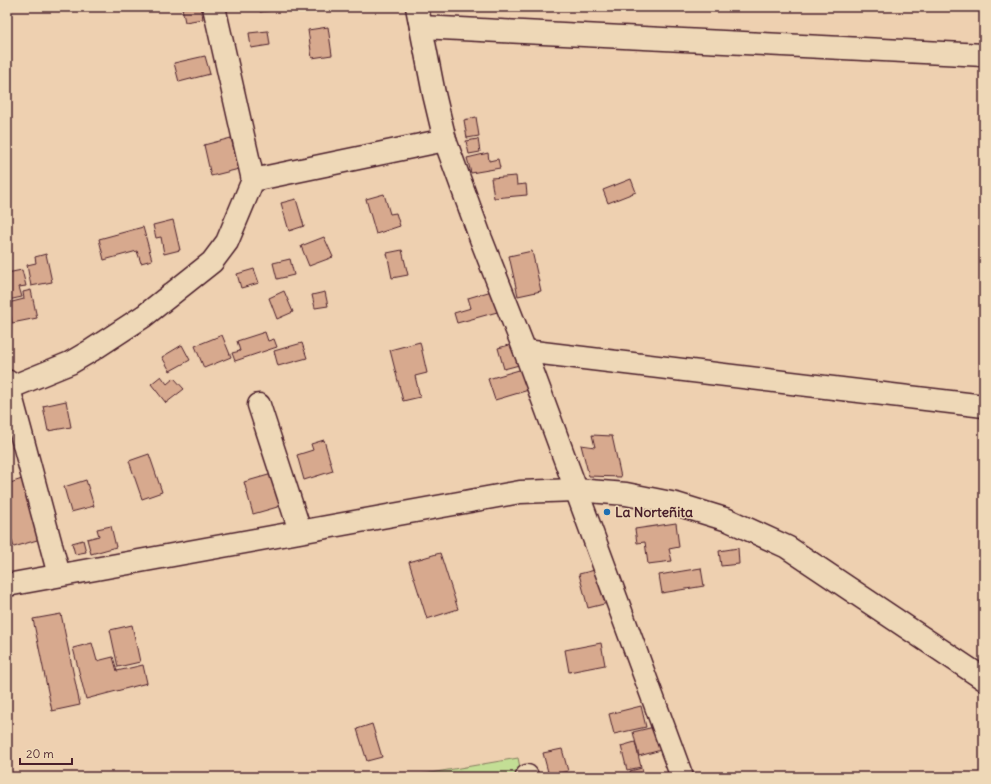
<svg xmlns="http://www.w3.org/2000/svg" width="991" height="784" font-family="Delius,sans-serif">
  <style>
    .green { fill: #c3de95; stroke: #867e60 }
    .building { fill: #d7a98e; stroke: #4a1f2b }
    .lines { fill: none; stroke-linecap: round; stroke-linejoin: round }
    .minor-casing { stroke: #4a1f2b; stroke-width: 25 }
    .minor { stroke: #eed8b7; stroke-width: 22 }
    .poi-dot { fill: #1f6fb2; stroke: #eed8b7; stroke-width: 1.5 }
    .labels { text-anchor: middle; dominant-baseline: central; stroke-width: 3; stroke-linejoin: round; paint-order: stroke }
    .poi-label { font-size: 14px; font-weight: bold; fill: #4a1f2b; stroke: #eed8b7; text-anchor: start }
  </style>
  <rect width="100%" height="100%" fill="#eed0b0"/>
  <filter id="ink" filterUnits="userSpaceOnUse"><feTurbulence type="fractalNoise" baseFrequency=".025" numOctaves="2"/><feDisplacementMap in="SourceGraphic" scale="8" xChannelSelector="R" yChannelSelector="G"/><feConvolveMatrix kernelMatrix="1 2 1 2 8 2 1 2 1" color-interpolation-filters="sRGB"/></filter>
  <g filter="url(#ink)">
    <polygon class="green" points="518,758 522,777 407,777"/>
    <g class="building">
      <polygon points="201,7 203,19 185,22 182,8"/>
      <polygon points="259,7 281,7 281,9 260,12"/>
      <polygon points="328,27 332,55 312,58 308,30"/>
      <polygon points="268,31 270,45 251,48 249,33"/>
      <polygon points="205,56 210,74 179,82 174,63"/>
      <polygon points="476,117 479,136 467,138 464,120"/>
      <polygon points="231,138 239,169 211,176 204,145"/>
      <polygon points="478,139 480,152 469,154 466,141"/>
      <polygon points="488,153 489,161 498,159 500,168 471,173 467,158"/>
      <polygon points="516,176 517,185 526,184 527,195 494,198 491,178"/>
      <polygon points="631,179 636,192 608,203 603,190"/>
      <polygon points="384,194 390,214 396,213 400,226 376,234 366,199"/>
      <polygon points="296,199 304,226 289,231 281,203"/>
      <polygon points="173,220 180,250 164,254 161,237 156,238 153,225"/>
      <polygon points="143,227 152,260 141,263 137,251 104,260 99,239"/>
      <polygon points="324,237 333,257 309,266 301,246"/>
      <polygon points="402,250 408,275 392,278 387,253"/>
      <polygon points="532,251 541,291 518,296 509,256"/>
      <polygon points="46,254 52,282 31,286 27,265 36,263 35,257"/>
      <polygon points="290,259 294,275 277,279 273,263"/>
      <polygon points="254,269 259,283 241,288 237,274"/>
      <polygon points="22,270 26,286 19,287 22,297 8,300 7,273"/>
      <polygon points="31,290 37,318 12,323 8,303 24,299 23,292"/>
      <polygon points="495,290 501,311 457,323 454,313 471,308 468,298"/>
      <polygon points="284,291 293,312 277,319 269,298"/>
      <polygon points="325,292 328,306 315,308 312,295"/>
      <polygon points="265,332 268,341 274,339 277,347 235,361 232,353 240,351 237,341"/>
      <polygon points="222,335 231,357 204,368 195,346"/>
      <polygon points="420,342 427,373 415,376 420,397 403,401 390,350"/>
      <polygon points="302,343 307,358 278,366 274,351"/>
      <polygon points="517,343 523,364 504,369 498,348"/>
      <polygon points="182,345 190,360 170,371 162,357"/>
      <polygon points="526,368 532,389 495,400 488,379"/>
      <polygon points="161,376 167,384 174,378 184,389 166,403 151,384"/>
      <polygon points="66,401 71,427 48,431 43,406"/>
      <polygon points="592,435 612,436 621,477 589,476 581,445 595,447"/>
      <polygon points="324,440 333,471 304,480 297,455 313,450 311,444"/>
      <polygon points="149,454 162,492 142,499 129,461"/>
      <polygon points="272,474 281,506 253,514 244,482"/>
      <polygon points="28,477 47,537 14,547 7,525 7,484"/>
      <polygon points="86,480 94,506 71,512 64,487"/>
      <polygon points="676,523 679,547 669,549 672,561 648,564 645,542 637,543 635,529"/>
      <polygon points="111,526 116,547 91,554 87,539 99,536 97,529"/>
      <polygon points="83,540 86,552 75,554 72,543"/>
      <polygon points="738,548 739,564 721,566 719,551"/>
      <polygon points="440,553 458,609 427,619 409,562"/>
      <polygon points="603,568 612,602 588,608 579,574"/>
      <polygon points="701,568 704,586 662,593 659,575"/>
      <polygon points="61,614 80,705 52,711 33,619"/>
      <polygon points="132,625 140,662 118,667 110,630"/>
      <polygon points="92,643 97,661 113,657 117,671 143,665 147,683 86,699 73,648"/>
      <polygon points="601,643 605,665 569,672 565,650"/>
      <polygon points="641,706 646,727 614,734 609,714"/>
      <polygon points="372,724 382,757 367,761 357,729"/>
      <polygon points="654,727 661,750 639,756 633,732"/>
      <polygon points="635,742 641,767 627,770 621,746"/>
      <polygon points="562,749 568,771 560,773 561,777 544,777 543,773 548,772 543,753"/>
      <polygon points="642,768 644,777 631,777 630,771"/>
    </g>
    <g class="lines">
      <g class="minor-casing">
        <g id="minor">
          <polyline points="214,7 253,180"/>
          <polyline points="417,7 434,94 445,140 481,239 525,351 682,777"/>
          <polyline points="421,27 984,55"/>
          <polyline points="525,351 984,406"/>
          <polyline points="7,381 59,575"/>
          <polyline points="9,388 70,363 92,350 144,316 212,262 227,242 253,180 445,140"/>
          <polyline points="259,405 300,531"/>
          <polyline points="7,585 520,492 576,490 626,494 676,504 728,520 787,547 984,679"/>
          <polyline points="527,776 527,777"/>
        </g>
      </g>
      <use href="#minor" class="minor"/>
    </g>
  </g>
  <circle class="poi-dot" cx="607" cy="512" r="4"/>
  <g class="labels">
    <g class="poi-label">
      <text x="615" y="512">La Norteñita</text>
    </g>
  </g>
  <rect width="991" height="784" fill="none" stroke="#eed8b7" stroke-width="24"/>
  <rect x="12" y="12" width="967" height="760" fill="none" stroke="#4a1f2b" stroke-width="1.5" filter="url(#ink)"/>
  <path d="M20 758v6h52v-6" fill="none" stroke="#4a1f2b" stroke-width="2"/>
  <text x="26" y="758" font-size="12" fill="#4a1f2b" stroke="#eed8b7" stroke-width="3" paint-order="stroke">20 m</text>
</svg>
